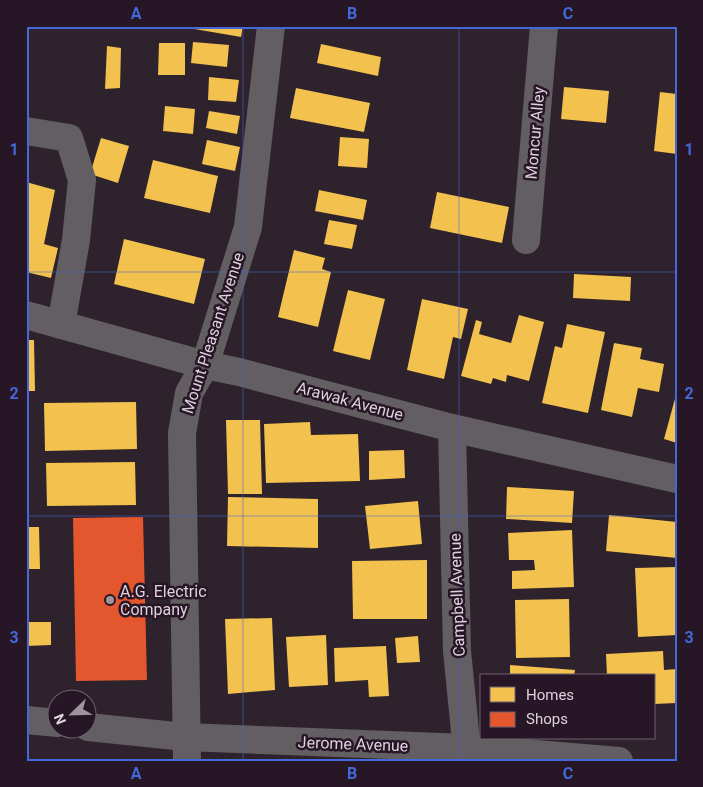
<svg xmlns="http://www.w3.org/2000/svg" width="703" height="787" font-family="Roboto,sans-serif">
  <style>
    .homes { fill: #f2c14e }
    .shops { fill: #e4572e }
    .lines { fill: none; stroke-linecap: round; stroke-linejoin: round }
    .minor { stroke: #635e62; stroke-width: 28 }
    .grid { fill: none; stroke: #4468d9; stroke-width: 1; stroke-opacity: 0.55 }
    .poi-dot { fill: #a0959f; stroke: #271626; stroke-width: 2 }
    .labels { text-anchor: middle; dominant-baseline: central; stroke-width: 5; stroke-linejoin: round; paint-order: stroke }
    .street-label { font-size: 16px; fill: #ded2dd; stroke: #271626 }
    .poi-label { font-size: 16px; fill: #ded2dd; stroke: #271626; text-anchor: start }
    .neatline { fill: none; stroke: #4468d9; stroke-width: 2 }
    .grid-label { font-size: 16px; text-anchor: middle; font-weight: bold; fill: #4468d9 }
  </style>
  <rect width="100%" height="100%" fill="#2e232c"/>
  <g class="homes">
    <polygon points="177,26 243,26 241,37"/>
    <polygon points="193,42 229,45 227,67 191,63"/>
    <polygon points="159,43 185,43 185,75 158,75"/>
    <polygon points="321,44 381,57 378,76 317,63"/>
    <polygon points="107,46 121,48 120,88 105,89"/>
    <polygon points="209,77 239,80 236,102 208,100"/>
    <polygon points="564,87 609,91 606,123 561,119"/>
    <polygon points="296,88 370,103 364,132 290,118"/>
    <polygon points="660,92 677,94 677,154 654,151"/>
    <polygon points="165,106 195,109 193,134 163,131"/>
    <polygon points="209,111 240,116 237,134 206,128"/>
    <polygon points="340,137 369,139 367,168 338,166"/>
    <polygon points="101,138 129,146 118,183 90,174"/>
    <polygon points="207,140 240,147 235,171 202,164"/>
    <polygon points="153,160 218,176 210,213 144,198"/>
    <polygon points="26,182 55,190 44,244 58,248 51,278 26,272"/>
    <polygon points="319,190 367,200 363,220 315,211"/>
    <polygon points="437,192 509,207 502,243 430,228"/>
    <polygon points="329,220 357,225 352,249 324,244"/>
    <polygon points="124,239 205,259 194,304 114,284"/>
    <polygon points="294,250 325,258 322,269 331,272 318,327 278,317"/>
    <polygon points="574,274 631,277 630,301 573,298"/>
    <polygon points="348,290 385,299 370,360 333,351"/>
    <polygon points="422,299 468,309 461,339 453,337 444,379 407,370"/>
    <polygon points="519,315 544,322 529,381 507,375 506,382 493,378 491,384 461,376 476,320 482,322 479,334 511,343"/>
    <polygon points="567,324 605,332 588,413 542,403 555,346 562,348"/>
    <polygon points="26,340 34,340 35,391 26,391"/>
    <polygon points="614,343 642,348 640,359 664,364 659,392 638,388 632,417 601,410"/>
    <polygon points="676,395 677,395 677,443 664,439"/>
    <polygon points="136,402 137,449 45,451 44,403"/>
    <polygon points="226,420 260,420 262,494 228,494"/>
    <polygon points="310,422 311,435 358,434 360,481 266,483 264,424"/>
    <polygon points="404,450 405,478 369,480 369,451"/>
    <polygon points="135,462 136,505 47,506 46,463"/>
    <polygon points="507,487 574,491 572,523 506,519"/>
    <polygon points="228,497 318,499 318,548 227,546"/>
    <polygon points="418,501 422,544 370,549 365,506"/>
    <polygon points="609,515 677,522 677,558 606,551"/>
    <polygon points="26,527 39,527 40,569 26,569"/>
    <polygon points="572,530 574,587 512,589 512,571 535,570 534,560 509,560 508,533"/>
    <polygon points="427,560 427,619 353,619 352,561"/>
    <polygon points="676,567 677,635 638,637 635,568"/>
    <polygon points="26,591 28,591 28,622 51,622 51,645 26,646"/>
    <polygon points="569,599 570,657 516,658 515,600"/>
    <polygon points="272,618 275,690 228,694 225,619"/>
    <polygon points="326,635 328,685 289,687 286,637"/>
    <polygon points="418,636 420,662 397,663 395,638"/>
    <polygon points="386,646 389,696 369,697 368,680 335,682 334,648"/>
    <polygon points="663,651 664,670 677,669 677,703 654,704 654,676 607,676 606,654"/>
    <polygon points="510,665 575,670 574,676 510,676"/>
  </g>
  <polygon class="shops" points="143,517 147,680 76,681 73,518"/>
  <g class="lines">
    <g class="minor">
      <polyline points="26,131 69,138 82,180 76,240 61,325"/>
      <polyline points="526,240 544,26"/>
      <polyline points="26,315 205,365 239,372 452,428 677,479"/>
      <polyline points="452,428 457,651 468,761"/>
      <polyline points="26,720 58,723"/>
      <polyline points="88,727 185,737 467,748 619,761"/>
      <polyline points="187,761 182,433 189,393 205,365 248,227 271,26"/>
    </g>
  </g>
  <path class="grid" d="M243,26v735M459,26v735M26,272h651M26,516h651"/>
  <circle class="poi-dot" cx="110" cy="600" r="5"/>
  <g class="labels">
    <g class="street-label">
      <text transform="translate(535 133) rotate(-85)">Moncur Alley</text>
      <text transform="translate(213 333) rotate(-72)">Mount Pleasant Avenue</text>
      <text transform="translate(350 401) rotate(15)">Arawak Avenue</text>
      <text transform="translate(457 595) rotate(-92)">Campbell Avenue</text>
      <text transform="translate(353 744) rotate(2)">Jerome Avenue</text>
    </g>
    <g class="poi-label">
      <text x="120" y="591">A.G. Electric<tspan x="120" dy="18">Company</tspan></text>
    </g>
  </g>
  <rect width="703" height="787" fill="none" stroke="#271626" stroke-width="55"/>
  <rect x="480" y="674" width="175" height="65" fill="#271626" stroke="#70616f"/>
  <rect x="490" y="687" width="25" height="15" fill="#f2c14e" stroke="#70616f"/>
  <text x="526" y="700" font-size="15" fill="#ded2dd">Homes</text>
  <rect x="490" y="712" width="25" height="15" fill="#e4572e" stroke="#70616f"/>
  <text x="526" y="724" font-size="15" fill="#ded2dd">Shops</text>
  <g transform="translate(72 714) rotate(247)"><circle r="24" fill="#271626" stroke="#70616f"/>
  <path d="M0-4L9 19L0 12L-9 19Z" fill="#a0959f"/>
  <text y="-8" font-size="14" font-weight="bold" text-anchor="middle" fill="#ded2dd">N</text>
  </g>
  <rect x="28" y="28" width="648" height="732" class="neatline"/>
  <g class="grid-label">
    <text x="136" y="19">A</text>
    <text x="352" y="19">B</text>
    <text x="568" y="19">C</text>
    <text x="14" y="155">1</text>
    <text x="689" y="155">1</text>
    <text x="14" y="399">2</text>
    <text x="689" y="399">2</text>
    <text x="14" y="643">3</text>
    <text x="689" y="643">3</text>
    <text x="136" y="779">A</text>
    <text x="352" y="779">B</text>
    <text x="568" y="779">C</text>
  </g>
</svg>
